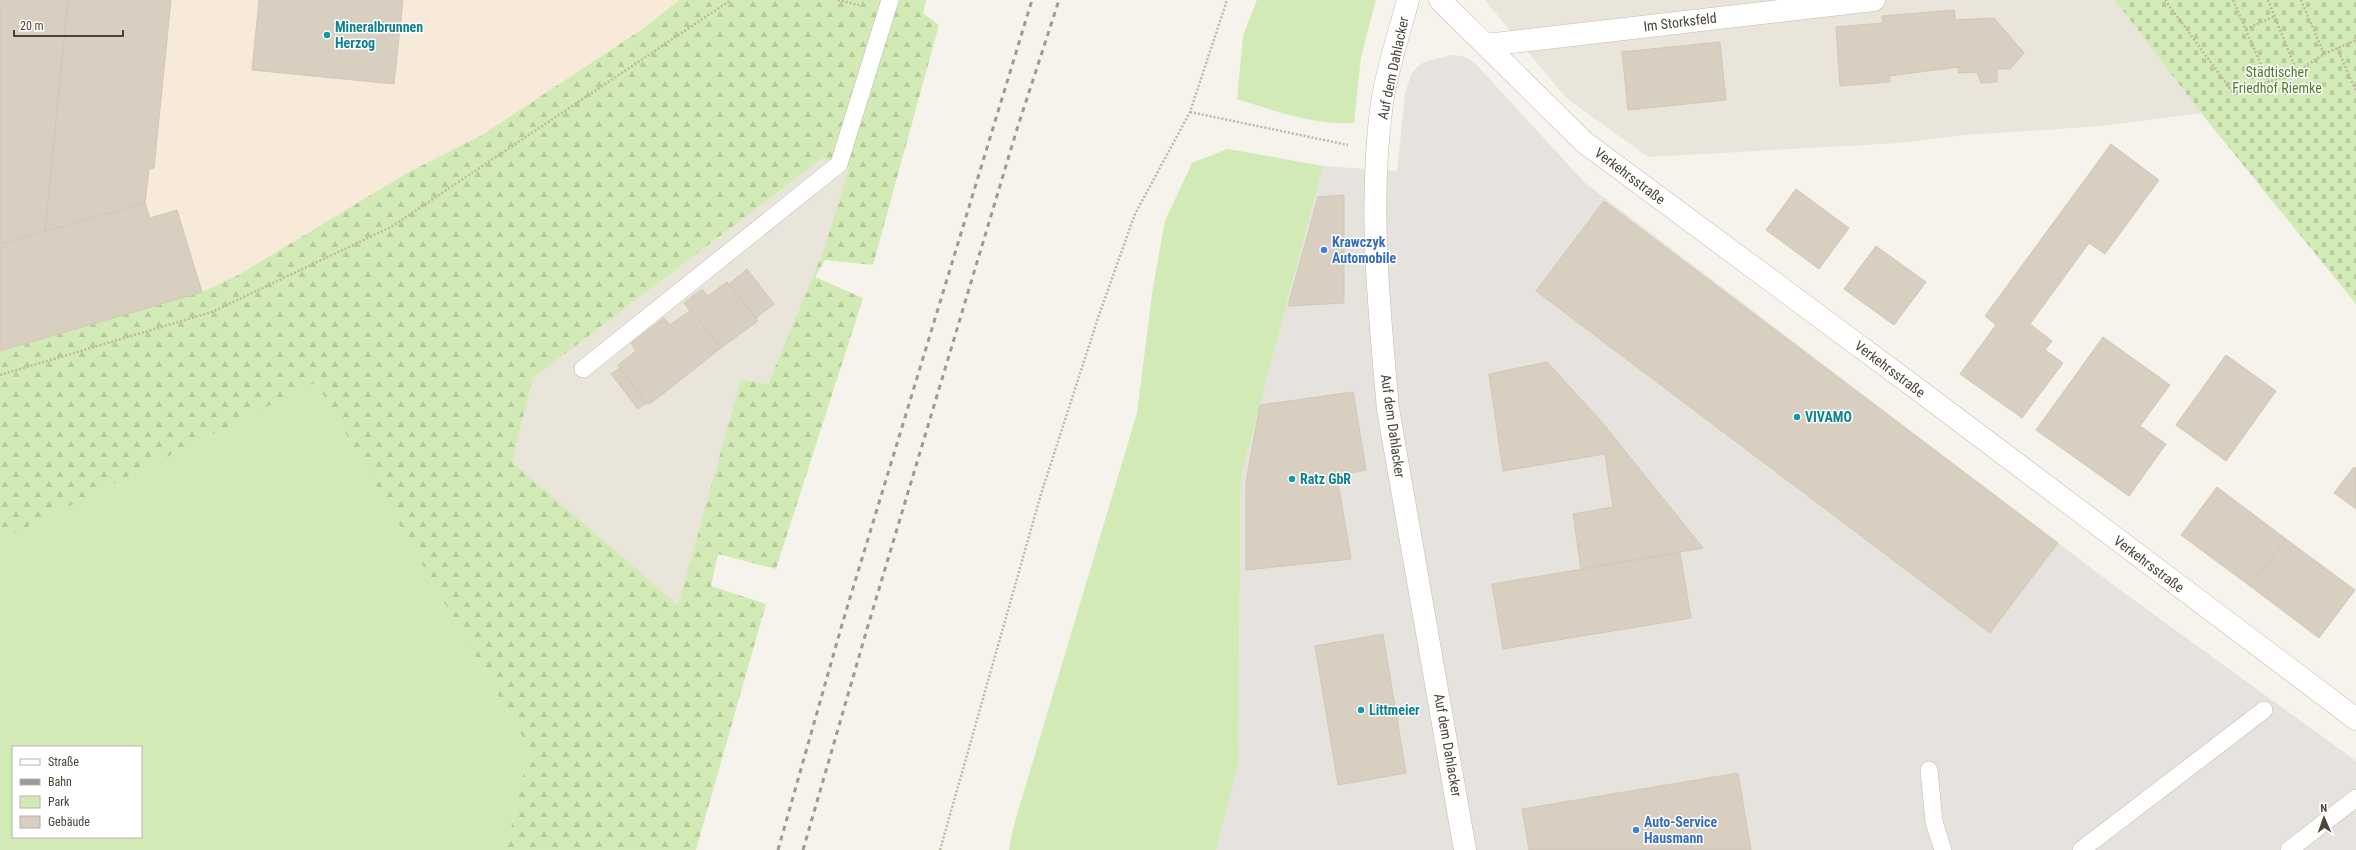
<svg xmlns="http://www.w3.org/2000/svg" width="2356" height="850" font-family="'Roboto Condensed',sans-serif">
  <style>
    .residential { fill: #eae5da }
    .commercial { fill: #f7ead8 }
    .industrial { fill: #e6e2dd }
    .green { fill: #d2eab5; fill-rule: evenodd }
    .forest { fill: url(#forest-firs); fill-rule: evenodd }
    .cemetery { fill: url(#cemetery-stones) }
    .building { fill: #d8cfc1; stroke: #d3c7b4 }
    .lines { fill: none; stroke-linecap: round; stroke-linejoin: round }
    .service-casing { stroke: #c2bbae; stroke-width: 18 }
    .minor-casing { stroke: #c2bbae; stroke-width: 23 }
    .path { stroke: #c4b79f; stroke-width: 2.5; stroke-dasharray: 2 2; stroke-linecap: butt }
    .service { stroke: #fff; stroke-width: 17 }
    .minor { stroke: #fff; stroke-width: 22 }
    .rail { stroke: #9a9a9a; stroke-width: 3; stroke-dasharray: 5 5; stroke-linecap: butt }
    .culture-dot { fill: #0f9aa8; stroke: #fff; stroke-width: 1.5 }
    .shop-dot { fill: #3f7fe0; stroke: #fff; stroke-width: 1.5 }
    .labels { text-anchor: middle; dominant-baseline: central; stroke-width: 3; stroke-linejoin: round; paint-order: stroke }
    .street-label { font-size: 14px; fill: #4b4439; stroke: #fff }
    .culture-label { font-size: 14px; font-weight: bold; fill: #0d838f; stroke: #fff; text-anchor: start }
    .park-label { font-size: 14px; fill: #4a7f2a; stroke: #fff }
    .shop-label { font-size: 14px; font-weight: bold; fill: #366cbe; stroke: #fff; text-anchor: start }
  </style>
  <defs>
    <pattern id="forest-firs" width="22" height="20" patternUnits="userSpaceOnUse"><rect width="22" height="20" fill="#d2eab5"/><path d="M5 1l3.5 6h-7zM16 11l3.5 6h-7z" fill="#b6ca9c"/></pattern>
    <pattern id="cemetery-stones" width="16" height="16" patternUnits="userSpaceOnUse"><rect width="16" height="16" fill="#d2eab5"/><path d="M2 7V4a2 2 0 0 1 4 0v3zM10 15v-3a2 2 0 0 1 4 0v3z" fill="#b6ca9c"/></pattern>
  </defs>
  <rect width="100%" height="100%" fill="#f6f3ec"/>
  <g class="residential">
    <polygon points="1485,0 2115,0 2201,113 2102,126 1966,135 1899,143 1648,157 1565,97"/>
    <polygon points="823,158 849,168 823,252 768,384 741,379 678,606 512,462 533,378"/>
  </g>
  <polygon class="commercial" points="0,0 679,0 644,28 482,135 407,173 240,274 202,292 0,351"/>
  <polygon class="industrial" points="1453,55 1465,57 1475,63 1585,183 2116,587 2356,761 2356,850 1216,850 1238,765 1241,477 1323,166 1397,171 1405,94 1411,74 1419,65 1427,61"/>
  <g class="green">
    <path d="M1257,0h119l-15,57 -7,66c-40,2 -79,-12 -117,-24l6,-63z"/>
    <polygon points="1228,149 1323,166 1241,477 1238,765 1216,850 1009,850 1013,828 1137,413 1153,287 1165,221 1192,163"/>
    <path d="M316,381l213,367 -23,102h-506v-309zM13,747h128v90h-128z"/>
  </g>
  <path class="forest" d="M679,0h247l-3,13 16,12 -66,240 -48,-5 -10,17 48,21 -87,271 -58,-15 -7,32 55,18 -70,246h-190l23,-102 -213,-366 -316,159v-190l202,-59 38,-18 167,-101 75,-38 162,-107zM823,158l26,10 -26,84 -55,132 -27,-5 -63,226 -166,-143 21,-84z"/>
  <polygon class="cemetery" points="2115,0 2356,0 2356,304 2201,113"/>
  <g class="building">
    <polygon points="0,0 68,0 45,232 0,244"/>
    <polygon points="68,0 171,0 154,168 149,169 145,203 45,232"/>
    <polygon points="259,0 403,0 394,84 252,70"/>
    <polygon points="1954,10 1955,20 1994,18 2024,53 2010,69 1997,69 1997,82 1981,83 1977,72 1958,73 1959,67 1889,76 1890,82 1840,86 1836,27 1883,23 1882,16"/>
    <polygon points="1720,42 1726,100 1628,110 1622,52"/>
    <polygon points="2111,144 2159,180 2105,254 2089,243 2030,324 2052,341 2045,350 2063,363 2022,418 1960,374 1996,325 1985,316"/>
    <polygon points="1796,189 1849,228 1819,269 1766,230"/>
    <polygon points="1344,195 1344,303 1288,306 1318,197"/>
    <polygon points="1604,201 2058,543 1990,633 1536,291"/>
    <polygon points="145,203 150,218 177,210 202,292 0,351 0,244"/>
    <polygon points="1876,246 1926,282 1894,325 1844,289"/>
    <polygon points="747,269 774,304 756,318 729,284"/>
    <polygon points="727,282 758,321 721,348 691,310 690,311 684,303 702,289 708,296"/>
    <polygon points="691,310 721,348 650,404 646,403 618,365 636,351 631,343 664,318 670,325"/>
    <polygon points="2103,337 2170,385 2140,426 2166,444 2129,496 2036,430"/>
    <polygon points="2226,355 2276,391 2226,461 2176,425"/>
    <polygon points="1547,362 1601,421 1703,548 1581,569 1573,514 1613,507 1605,454 1503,471 1489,374"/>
    <polygon points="620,368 646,403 638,409 611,374"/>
    <polygon points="1353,392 1366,470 1337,476 1351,559 1246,570 1246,482 1260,405"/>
    <polygon points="2354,467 2356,468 2356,509 2334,493"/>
    <polygon points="2217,487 2286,539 2250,586 2181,535"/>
    <polygon points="2286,539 2355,590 2319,638 2250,586"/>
    <polygon points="1680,553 1691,618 1503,649 1492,584"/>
    <polygon points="1383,634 1406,773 1338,785 1315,646"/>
    <polygon points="1738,773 1751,850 1529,850 1522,809"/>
  </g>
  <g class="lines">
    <g class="service-casing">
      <g id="service">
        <polyline points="583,369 839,164 890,0"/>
        <polyline points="1929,770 1934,822 1943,850"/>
        <polyline points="2081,850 2264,710"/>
        <polyline points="2289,850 2356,798"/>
      </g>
    </g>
    <g class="minor-casing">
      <g id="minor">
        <path d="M1408,0c-9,34 -21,69 -26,103 -14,101 -3,205 6,306l77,441"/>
        <polyline points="1440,0 1584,142 1920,391 2356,719"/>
        <polyline points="1486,45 1874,0"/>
      </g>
    </g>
    <g class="path">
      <polyline points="838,0 859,5"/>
      <polyline points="2165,0 2234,94 2297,72 2324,54 2356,40"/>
      <polyline points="2233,0 2269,83"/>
      <polyline points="2268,0 2297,72"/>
      <polyline points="2301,0 2324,54"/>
      <polyline points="2246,29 2275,16"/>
      <polyline points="2337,48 2356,91"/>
      <polyline points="1190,112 1348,145"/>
      <polyline points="0,375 212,312 391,227 731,0"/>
      <polyline points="940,850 1041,494 1099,315 1135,214 1190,112 1227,0"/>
    </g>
    <use href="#service" class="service"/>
    <use href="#minor" class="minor"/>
    <g class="rail">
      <polyline points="778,850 843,621 1032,0"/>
      <polyline points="803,850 867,629 1017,129 1059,0"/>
    </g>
  </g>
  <g class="culture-dot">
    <circle cx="327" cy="35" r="4"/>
    <circle cx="1797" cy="417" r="4"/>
    <circle cx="1292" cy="479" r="4"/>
    <circle cx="1361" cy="710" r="4"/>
  </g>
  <g class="shop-dot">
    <circle cx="1324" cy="250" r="4"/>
    <circle cx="1636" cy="830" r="4"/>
  </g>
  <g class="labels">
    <g class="street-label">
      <text transform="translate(1680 22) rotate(-7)">Im Storksfeld</text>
      <text transform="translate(1393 68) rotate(-78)">Auf dem Dahlacker</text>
      <text transform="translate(1630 176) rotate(37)">Verkehrsstraße</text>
      <text transform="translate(1890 369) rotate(37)">Verkehrsstraße</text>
      <text transform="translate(1393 426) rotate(82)">Auf dem Dahlacker</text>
      <text transform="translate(2149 564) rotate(37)">Verkehrsstraße</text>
      <text transform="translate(1448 745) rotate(80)">Auf dem Dahlacker</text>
    </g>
    <g class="culture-label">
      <text x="335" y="27">Mineralbrunnen<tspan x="335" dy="16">Herzog</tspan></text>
      <text x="1805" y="417">VIVAMO</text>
      <text x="1300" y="479">Ratz GbR</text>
      <text x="1369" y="710">Littmeier</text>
    </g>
    <g class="park-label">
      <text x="2277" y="72">Städtischer<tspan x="2277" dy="16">Friedhof Riemke</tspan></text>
    </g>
    <g class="shop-label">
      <text x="1332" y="242">Krawczyk<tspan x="1332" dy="16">Automobile</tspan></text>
      <text x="1644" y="822">Auto-Service<tspan x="1644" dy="16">Hausmann</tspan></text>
    </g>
  </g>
  <rect x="12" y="746" width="130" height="92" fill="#ffffff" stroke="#b7b4b0"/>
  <rect x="20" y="759" width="20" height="6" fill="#ffffff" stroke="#b7b4b0"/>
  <text x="48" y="766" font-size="12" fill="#4b4439">Straße</text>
  <rect x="20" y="779" width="20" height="6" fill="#9a9a9a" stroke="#b7b4b0"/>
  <text x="48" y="786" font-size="12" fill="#4b4439">Bahn</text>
  <rect x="20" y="796" width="20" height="12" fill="#d2eab5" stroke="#b7b4b0"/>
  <text x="48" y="806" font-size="12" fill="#4b4439">Park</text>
  <rect x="20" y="816" width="20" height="12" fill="#d8cfc1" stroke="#b7b4b0"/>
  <text x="48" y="826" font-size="12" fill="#4b4439">Gebäude</text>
  <g transform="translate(2324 818) rotate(358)" stroke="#ffffff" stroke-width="3" paint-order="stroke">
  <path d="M0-3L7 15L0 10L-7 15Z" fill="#4b4439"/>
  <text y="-6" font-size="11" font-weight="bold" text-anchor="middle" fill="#4b4439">N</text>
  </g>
  <path d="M14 30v6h109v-6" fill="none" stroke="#4b4439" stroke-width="2"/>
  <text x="20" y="30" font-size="12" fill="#4b4439" stroke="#ffffff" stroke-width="3" paint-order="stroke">20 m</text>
</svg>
